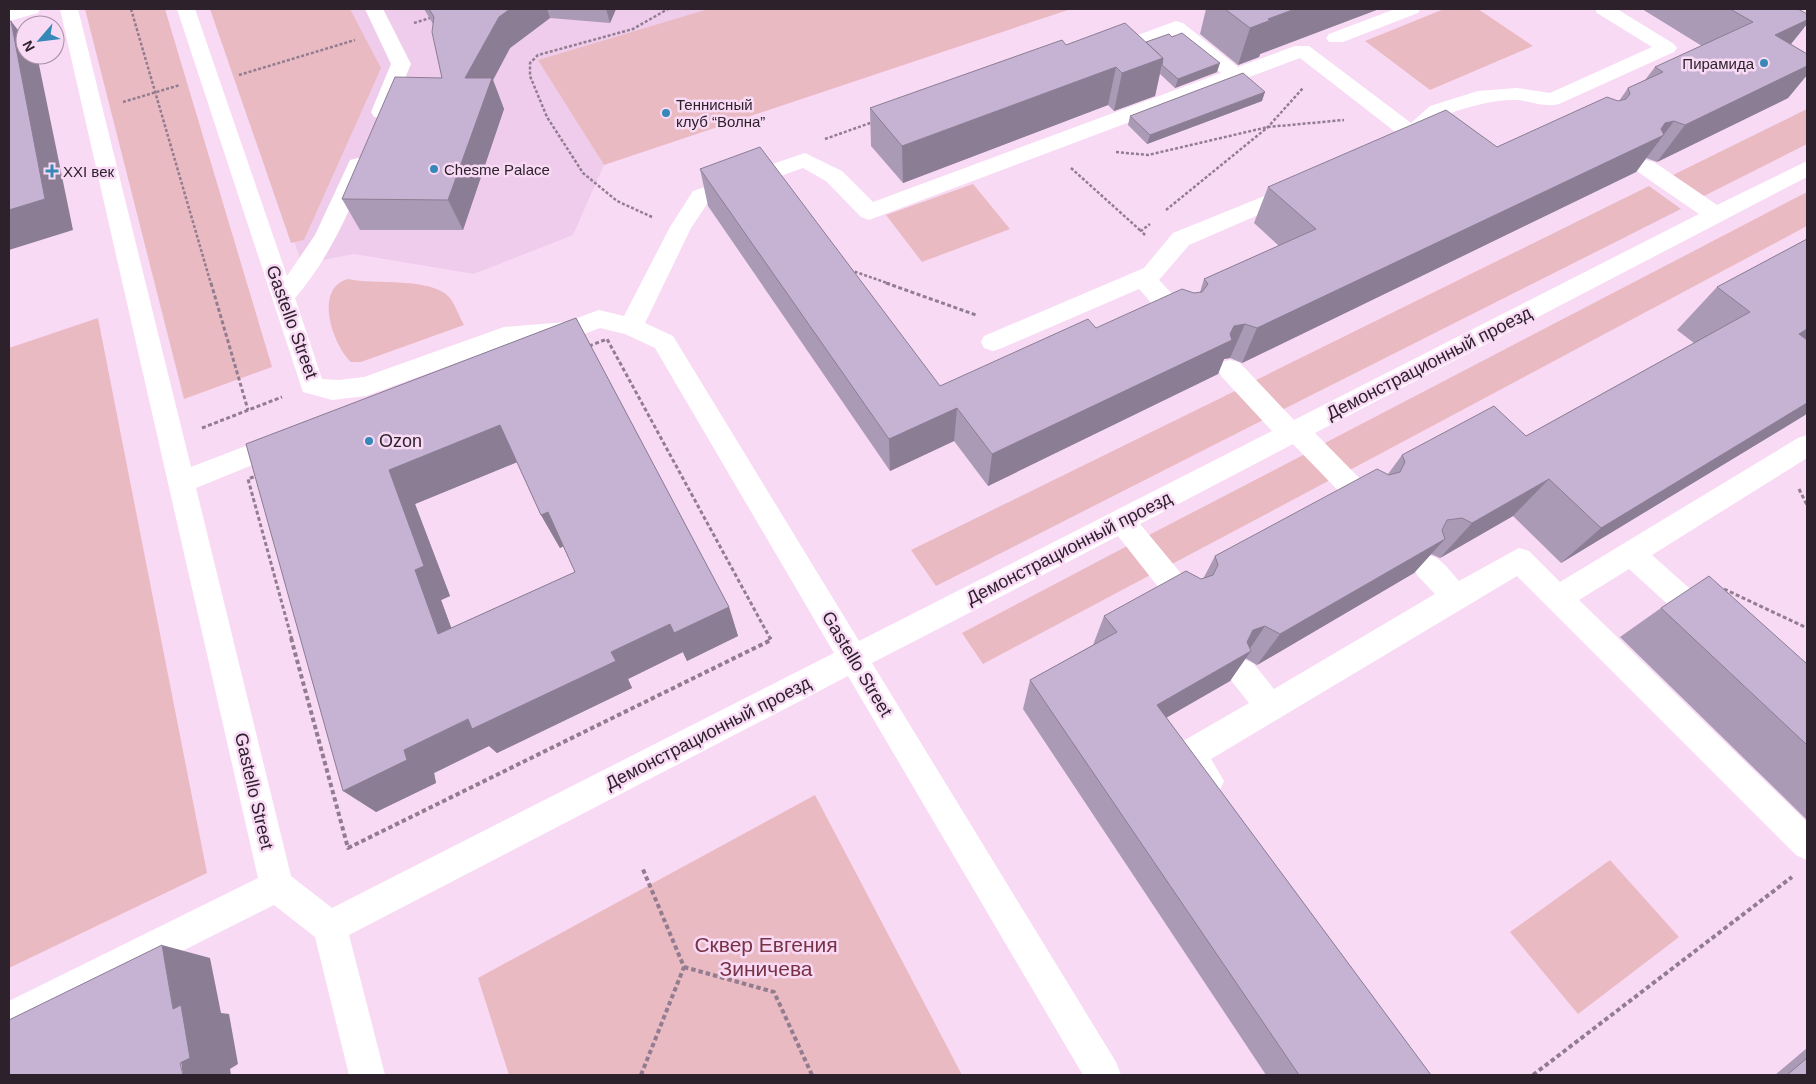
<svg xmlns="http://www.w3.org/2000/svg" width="1816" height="1084" font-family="Arial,sans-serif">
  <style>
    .built { fill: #efcceb }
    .green { fill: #eabac3 }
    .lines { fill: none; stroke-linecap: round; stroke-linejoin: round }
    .path-far2 { stroke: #927d90; stroke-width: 2.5; stroke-dasharray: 3 2; stroke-linecap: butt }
    .path-far1 { stroke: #927d90; stroke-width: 3; stroke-dasharray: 4 2.5; stroke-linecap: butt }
    .path { stroke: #927d90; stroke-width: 4; stroke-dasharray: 4.5 3; stroke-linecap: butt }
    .minor { fill: #fff; fill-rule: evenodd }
    .wall { fill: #aa9ab6; fill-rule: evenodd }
    .shaded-wall { fill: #8b7d94 }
    .building { fill: #c6b3d4; stroke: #8b7d94; fill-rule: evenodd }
    .poi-dot { fill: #3588b8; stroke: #f9daf5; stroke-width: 2 }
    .labels { text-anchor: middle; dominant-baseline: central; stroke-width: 5; stroke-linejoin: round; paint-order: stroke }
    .far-poi-label { font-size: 15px; fill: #2d222c; stroke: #f9daf5; text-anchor: start }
    .street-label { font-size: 18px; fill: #2d222c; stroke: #f9daf5 }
    .poi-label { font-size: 18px; fill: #2d222c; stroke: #f9daf5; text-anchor: start }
    .near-park-label { font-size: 21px; fill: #783244; stroke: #f9daf5 }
  </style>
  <rect width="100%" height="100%" fill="#f9daf5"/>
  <polygon class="built" points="215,9 708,9 539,60 604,165 573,235 474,274 354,254 302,264"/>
  <g class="green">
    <polygon points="85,9 165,9 272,367 184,399"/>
    <polygon points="210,9 350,9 381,68 304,240 291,243"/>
    <polygon points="708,9 1071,9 604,165 538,60"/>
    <polygon points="1444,9 1478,9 1533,46 1430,90 1365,41"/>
    <polygon points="1807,109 1807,144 1704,196 1673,175"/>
    <polygon points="973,184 1010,229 922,262 886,215"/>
    <polygon points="1649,186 1681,209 1280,411 1252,382"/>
    <polygon points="1807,192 1807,226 1348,471 1323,444"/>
    <path d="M348,279c27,6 83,-2 101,18 6,7 10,19 15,28l-103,37h-10c-18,-17 -38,-74 -3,-83z"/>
    <polygon points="98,318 207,873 9,968 9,348"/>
    <polygon points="1239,389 1267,418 936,586 911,550"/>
    <polygon points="1309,452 1334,478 1172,564 1149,535"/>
    <polygon points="1131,544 1154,573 983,664 962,633"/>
    <polygon points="815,795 962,1075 509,1075 478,978"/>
    <polygon points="1610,860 1679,937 1578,1014 1510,932"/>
  </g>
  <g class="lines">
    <g class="path-far2">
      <polyline points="131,9 211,284"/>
      <polyline points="414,23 430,18"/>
      <polyline points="239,75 355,40"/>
      <polyline points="123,102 180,85"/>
      <polyline points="825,139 873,122"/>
      <polyline points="1116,152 1148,155 1268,127 1344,120"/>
      <polyline points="1071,168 1141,231"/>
      <polyline points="1166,210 1268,127 1303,88"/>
      <polyline points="652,217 617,201 583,173 547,117 530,76 530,63 538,55 633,29 668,9"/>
      <polyline points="1145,235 1141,231 1150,224"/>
      <polyline points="850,270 890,284"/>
    </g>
    <g class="path-far1">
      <polyline points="211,283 248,410"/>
      <polyline points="886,283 976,315"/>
      <polyline points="202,428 282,397"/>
      <polyline points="1799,489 1807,505"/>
      <polyline points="1724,589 1807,628"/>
      <polyline points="292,640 248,479 607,339 771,640"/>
    </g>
    <g class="path">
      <polyline points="291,638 348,848 771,640 770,638"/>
      <polyline points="684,967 774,992 812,1075"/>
      <polyline points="641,1075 684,967 642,867"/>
      <polyline points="1533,1075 1792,877"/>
    </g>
    <g class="minor">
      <polygon points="9,9 40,9 38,13 9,21"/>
      <path d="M60,9h18l113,458 94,-36 9,3 4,7 -4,7 -98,40 95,388 41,32 502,-255 -179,-305 -30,-14 -25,-6 -32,12 -62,5 -140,51 -34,4 -29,-8 -126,-383h18l92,267 28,-41 35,-75 8,-2 8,2 3,5c-20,47 -40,94 -74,133l27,81 17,1 25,-3 140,-50 62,-5 33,-12 25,6 46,-89 23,-36 112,-38 37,18 31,31 348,-129 -47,-38 -42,16 3,4 -3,4c-11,3 -17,-1 -24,-10l3,-4 65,-24 7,2 55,44 57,-21h14l102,77 19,-17 48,-15 39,-3 33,5 102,-46 -55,-34 -2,-4h22l57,35 3,4 -3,4 -115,52c-14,4 -28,-3 -42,-4 -21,-1 -41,5 -61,11 -21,8 -40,40 -60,35l-3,-5 5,-7 -98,-76 -431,162 -8,-3 -35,-36 -23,-13 -94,33 -18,27 -46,95 28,13 186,305 413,-210 -51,-55 -3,-7 3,-7 9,-2 9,2 55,58 405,-206 -61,-42 -3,-5 3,-5 8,-2 8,2 63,43 90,-44v16l-492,256 57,58 4,8 -4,8 -9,3 -9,-3 -61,-63 -153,80 54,65 4,9 -4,9 -10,4 -10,-4 -56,-71 -246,127 244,399 5,13h-38l-235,-399 -499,259 36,140h-36l-34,-138 -41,-32 -265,133v-37l249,-123z"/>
      <polygon points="365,9 383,9 411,64 391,112 388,117 381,118 374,117 371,112 391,64"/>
      <polygon points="1395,9 1420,9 1418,13 1343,42 1329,42 1326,38 1329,34"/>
      <path d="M1294,184l8,2 3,5 -3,5 -113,49 -30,35 31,33 4,6 -4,6c-21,7 -37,-22 -51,-36l-137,59 -9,3 -9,-3 -3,-6 3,-6 160,-68 29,-35z"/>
      <path d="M1807,435v23l-155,97 64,57 4,9 -4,9 -10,4 -10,-4 -67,-61 -50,31 228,222v38l-11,-5 -279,-279 -306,183 13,22 -5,11 -11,4c-17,-6 -27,-24 -35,-41l5,-11 71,-41 -16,-20 -5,-10 5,-10 10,-4 10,4 21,26 161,-95 -18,-19 -4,-9 4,-9c20,-7 29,10 42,24l60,-33 10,3 31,31 238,-144z"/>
    </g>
  </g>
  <g class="wall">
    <polygon points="424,9 616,9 610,23 550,18 510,48 493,80 504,109 463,230 360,230 342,199 442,78 433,24"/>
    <polygon points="1206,9 1379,9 1260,54 1259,57 1238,65 1200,34"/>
    <polygon points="1642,9 1798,9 1807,24 1791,44 1807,54 1807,75 1788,98 1657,162 1646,158 1636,172 1242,363 1230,358 1224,359 1218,374 988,486 954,441 890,471 708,206 700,169 940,386 1194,293 1200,292 1204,279 1279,246 1254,223 1268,187 1497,147 1619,101 1628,88 1645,80 1655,67 1702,46"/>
    <polygon points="1146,42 1217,72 1175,88 1160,74 1155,96 1114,111 1108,105 903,183 871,146 870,108 1066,45"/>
    <polygon points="1262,101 1147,144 1128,125 1130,116"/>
    <polygon points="1807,239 1807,413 1805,415 1561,563 1513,516 1440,558 1431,554 1414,573 1257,665 1245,658 1230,681 1166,718 1431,1075 1266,1075 1023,709 1030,680 1093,645 1104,616 1203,579 1215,556 1388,474 1402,455 1526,436 1694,343 1677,330 1717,287"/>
    <path d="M576,318l153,289 9,29 -51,25 -4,-9 -55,27 4,9 -135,65 -8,-7 -55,27 2,10 -60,29 -130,-368zM517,462l24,53 19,33 3,-2 12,26 -124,56 -10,-28 9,-4 -35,-92z"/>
    <polygon points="1661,608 1807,664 1807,820 1620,637"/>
    <polygon points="1807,1048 1807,1075 1775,1075"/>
  </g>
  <g class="shaded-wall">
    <polygon points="510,9 547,9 550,18 510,48 493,80 504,109 463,230 448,200 465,78 499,17"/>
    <polygon points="606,9 616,9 610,23"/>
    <polygon points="1295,9 1379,9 1260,54 1259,57 1238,65 1250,28 1268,19"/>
    <polygon points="1807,20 1807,24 1782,55 1775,35"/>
    <polygon points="11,21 25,39 25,55 37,55 73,230 9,250"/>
    <polygon points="1163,58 1155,96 1114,111 1122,73"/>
    <polygon points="1220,63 1217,72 1175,88 1178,79"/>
    <polygon points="1807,66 1807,75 1788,98 1657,162 1685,125"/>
    <polygon points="1116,67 1108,105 903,183 902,146"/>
    <polygon points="1265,92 1262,101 1147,144 1150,135"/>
    <polygon points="1674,121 1636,172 1242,363 1257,328 1665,123"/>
    <polygon points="1245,324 1230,358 1224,359 1218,374 988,486 992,454 1230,334 1234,326"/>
    <polygon points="1807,329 1807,344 1799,334"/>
    <polygon points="1807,403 1807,413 1805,415 1561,563 1601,528"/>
    <polygon points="957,408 954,441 890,471 889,439"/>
    <polygon points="500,425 520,461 415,504 450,596 441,600 464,662 438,634 415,570 389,470"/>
    <polygon points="1549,479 1513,516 1440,558 1472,523"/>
    <polygon points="548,512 566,545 560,548 541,515"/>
    <polygon points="1445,539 1414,573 1257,665 1280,634"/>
    <polygon points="729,607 738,636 687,661 674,633"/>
    <polygon points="670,624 683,652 628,679 632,688 497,753 489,746 434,773 436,783 376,812 343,791 404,750"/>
    <polygon points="1265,626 1247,653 1251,651 1230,681 1141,732 1157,705 1253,630"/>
    <polygon points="162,945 210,958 221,1013 229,1014 238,1064 230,1069 231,1075 183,1075 173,1009"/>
  </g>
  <g class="building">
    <polygon points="429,9 510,9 499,17 465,78 492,78 448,200 342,199 395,77 442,78 432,32 434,17"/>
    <polygon points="1225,9 1295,9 1268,19 1271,20 1250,28"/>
    <polygon points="1730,9 1798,9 1807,14 1807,20 1775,35 1807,54 1807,66 1685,125 1674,121 1665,123 1661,129 1664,135 1257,328 1245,324 1234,326 1230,334 1232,340 992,454 957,408 889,439 700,169 760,147 940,386 1088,319 1096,328 1182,289 1194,293 1202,292 1208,284 1204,279 1316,229 1268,187 1446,110 1497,147 1607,97 1618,101 1626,99 1630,94 1628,88 1663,72 1655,67 1753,22"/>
    <polygon points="11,21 45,199 9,210 9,22"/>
    <polygon points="1125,23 1163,58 1122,73 1116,67 902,146 870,108 1062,40 1066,45"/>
    <polygon points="1182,33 1220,63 1178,79 1162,65 1163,58 1146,42 1169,34 1172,37"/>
    <polygon points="1243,73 1265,92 1150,135 1130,116"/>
    <polygon points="1807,239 1807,329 1799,334 1807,340 1807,403 1601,528 1549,479 1472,523 1462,518 1447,520 1442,530 1445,539 1280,634 1265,626 1253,630 1247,642 1251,651 1157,705 1431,1075 1299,1075 1030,680 1117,632 1104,616 1186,571 1201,579 1213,575 1218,565 1215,556 1377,469 1389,475 1400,472 1405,462 1402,455 1494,406 1526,436 1750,312 1717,287"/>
    <path d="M576,318l153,289 -55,26 -4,-9 -59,28 5,9 -144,68 -4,-10 -64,31 3,10 -64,31 -97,-347zM500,425l41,90 7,-3 27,60 -137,62 -23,-64 9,-4 -35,-96z"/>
    <polygon points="1709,576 1807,664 1807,745 1661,608"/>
    <polygon points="162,945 173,1009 181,1005 190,1058 180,1063 183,1075 9,1075 9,1020"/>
    <polygon points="1807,1058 1807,1075 1787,1075"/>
  </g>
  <g class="poi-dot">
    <circle cx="1764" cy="63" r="5"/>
    <circle cx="666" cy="113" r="5"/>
    <circle cx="434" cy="169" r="5"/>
    <path d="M49.5 163.5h5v5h5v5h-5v5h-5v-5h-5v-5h5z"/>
    <circle cx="369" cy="441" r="5"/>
  </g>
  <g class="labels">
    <g class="far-poi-label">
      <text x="1754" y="63" text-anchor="end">Пирамида</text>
      <text x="676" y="104">Теннисный<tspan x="676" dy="17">клуб “Волна”</tspan></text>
      <text x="444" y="169">Chesme Palace</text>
      <text x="63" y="171">XXI век</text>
    </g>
    <g class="street-label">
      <text transform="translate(292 322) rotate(70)">Gastello Street</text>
      <text transform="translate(1429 363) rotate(-27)">Демонстрационный проезд</text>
      <text transform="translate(1069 548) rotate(-27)">Демонстрационный проезд</text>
      <text transform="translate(857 664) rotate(59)">Gastello Street</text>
      <text transform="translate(708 733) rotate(-27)">Демонстрационный проезд</text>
      <text transform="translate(254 791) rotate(77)">Gastello Street</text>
    </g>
    <g class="poi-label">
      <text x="379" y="441">Ozon</text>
    </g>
    <g class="near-park-label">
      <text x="766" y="944">Сквер Евгения<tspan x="766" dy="24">Зиничева</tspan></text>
    </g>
  </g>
  <rect width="1816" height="1084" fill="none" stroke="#2d222c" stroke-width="20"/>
  <g transform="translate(40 40) rotate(242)"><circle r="24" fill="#f9daf5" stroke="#a790a5"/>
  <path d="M0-4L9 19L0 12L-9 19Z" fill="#3588b8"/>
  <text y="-8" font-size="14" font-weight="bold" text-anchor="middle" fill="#2d222c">N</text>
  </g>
</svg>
